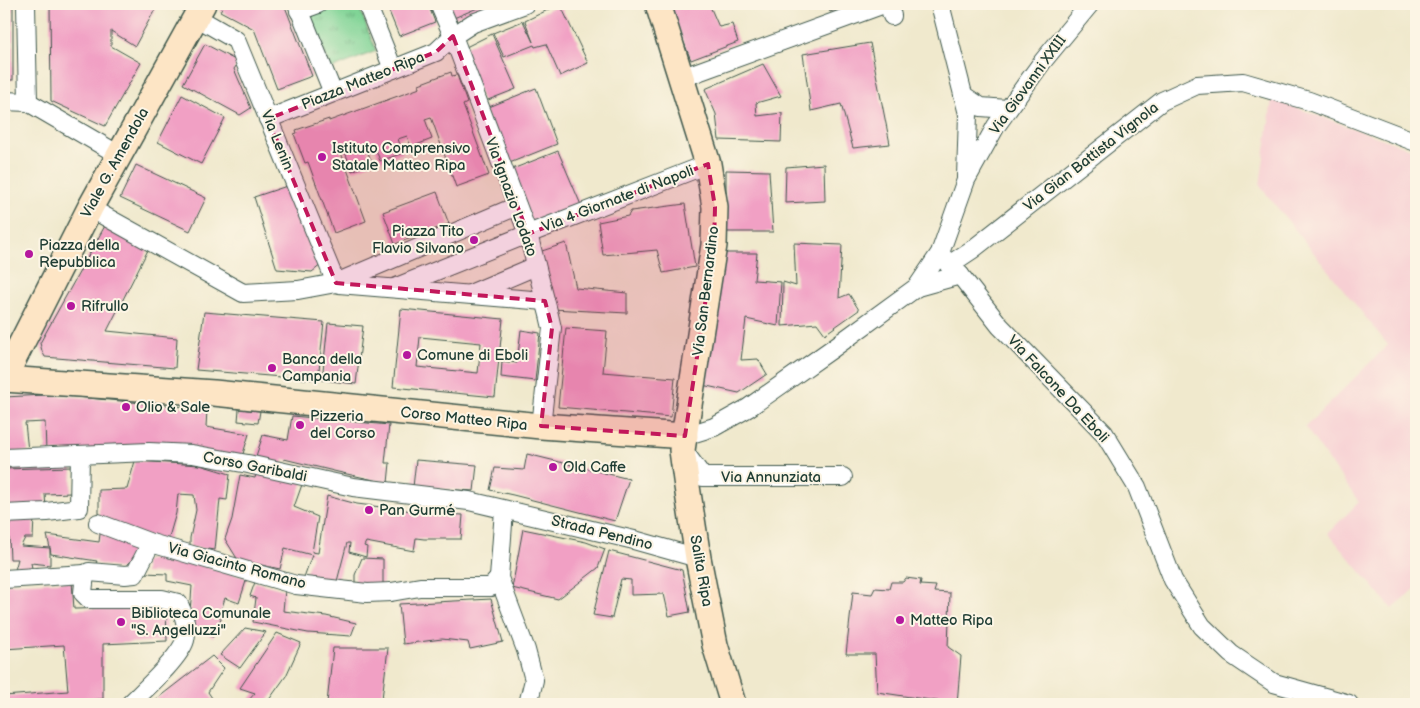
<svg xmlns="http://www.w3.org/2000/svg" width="1420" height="708" font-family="'Balsamiq Sans',sans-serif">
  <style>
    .built { fill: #f7cfd3 }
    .grass { fill: url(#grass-tufts); stroke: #508865 }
    .building { fill: #f1a0c4; fill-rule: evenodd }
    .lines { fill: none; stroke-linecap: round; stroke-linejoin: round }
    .street-casing { stroke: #3e574b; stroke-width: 20 }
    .secondary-casing { stroke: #3e574b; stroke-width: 28 }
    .street { stroke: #fff; stroke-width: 18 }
    .secondary { stroke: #fde5c5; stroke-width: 25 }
    .marked { fill: #c2185b; fill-opacity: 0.2; stroke: #c2185b; stroke-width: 4; stroke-dasharray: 10 6; stroke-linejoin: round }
    .poi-dot { fill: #b5179e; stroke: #fcf5e5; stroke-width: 2 }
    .labels { text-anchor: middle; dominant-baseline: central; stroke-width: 4; stroke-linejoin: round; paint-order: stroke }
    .street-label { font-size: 15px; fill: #1f3d34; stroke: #fcf5e5 }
    .poi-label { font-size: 15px; fill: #1f3d34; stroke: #fcf5e5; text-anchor: start }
  </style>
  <defs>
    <pattern id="grass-tufts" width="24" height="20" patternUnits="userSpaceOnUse" patternTransform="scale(1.25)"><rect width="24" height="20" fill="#80d496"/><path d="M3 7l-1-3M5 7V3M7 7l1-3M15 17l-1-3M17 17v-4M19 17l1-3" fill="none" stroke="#68ad7b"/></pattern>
  </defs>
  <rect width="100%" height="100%" fill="#fcf5e5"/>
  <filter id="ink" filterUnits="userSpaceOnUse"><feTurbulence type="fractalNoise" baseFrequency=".02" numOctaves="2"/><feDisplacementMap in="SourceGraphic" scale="10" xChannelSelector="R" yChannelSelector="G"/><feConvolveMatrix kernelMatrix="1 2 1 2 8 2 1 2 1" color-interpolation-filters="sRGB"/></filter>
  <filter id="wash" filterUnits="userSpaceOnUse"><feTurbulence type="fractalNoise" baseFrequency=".0096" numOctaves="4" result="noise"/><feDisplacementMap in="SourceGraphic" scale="20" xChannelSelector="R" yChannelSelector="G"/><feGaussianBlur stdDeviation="1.12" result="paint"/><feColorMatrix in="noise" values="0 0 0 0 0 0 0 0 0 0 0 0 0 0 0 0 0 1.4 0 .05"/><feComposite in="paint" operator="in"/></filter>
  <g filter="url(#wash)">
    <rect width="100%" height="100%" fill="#f0e9cd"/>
    <polygon class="built" points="1272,99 1416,151 1416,588 1392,609 1328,533 1359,502 1305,427 1388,345 1260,186"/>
    <polygon class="grass" points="334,4 358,4 376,51 331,69 309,13"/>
    <g id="blocks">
      <g class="building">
        <rect x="4" y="4" width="9" height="76"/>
        <polygon points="50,4 158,4 135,46 111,31 111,46 141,63 105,126 51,101"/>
        <polygon points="224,4 284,4 312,76 277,89 254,29 220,11"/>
        <polygon points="386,4 428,4 435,22 399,36"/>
        <polygon points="443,4 487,4 449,20"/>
        <polygon points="560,4 588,63 560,76 546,44 535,47 534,45 504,57 493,33 523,21 533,42 525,21"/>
        <polygon points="668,4 709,4 719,27 732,24 738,42 691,60"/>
        <polygon points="827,4 850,4 830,12"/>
        <polygon points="492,34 516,89 483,102 462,49"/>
        <polygon points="870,43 890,144 853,148 841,104 811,111 803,54"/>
        <polygon points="205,44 239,62 234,69 251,108 240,115 183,84"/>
        <polygon points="763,64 781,96 756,103 757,116 782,113 781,142 719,140 716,114 705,89"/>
        <polygon points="451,72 452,76 457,75 467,103 463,105 489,175 456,187 431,117 425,119 432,139 411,147 407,136 398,139 403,153 380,161 375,147 367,150 372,163 352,171 344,149 340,150 366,221 334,233 308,162 305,163 294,134 297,133 296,130 329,119 329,121 420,88 419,84"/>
        <polygon points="536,88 557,144 507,164 484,109"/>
        <polygon points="182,95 225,118 201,164 158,142"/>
        <polygon points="558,151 581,205 532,225 510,170"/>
        <polygon points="824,164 825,201 785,203 786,167"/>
        <polygon points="136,165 206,198 190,231 120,198"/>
        <polygon points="726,170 769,171 773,232 726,232"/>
        <polygon points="293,184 326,261 312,272 277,269 254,197"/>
        <polygon points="437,192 449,224 395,244 383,212"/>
        <polygon points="685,204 695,267 663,273 657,250 603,255 598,222 628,216 631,211"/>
        <polygon points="106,224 150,246 107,331 177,338 175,368 45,357 42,351 40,343"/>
        <polygon points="566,243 576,288 627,293 627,313 552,309 536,253"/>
        <polygon points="794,243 842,245 839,298 849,294 859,310 825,334 817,323 782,326 783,282 796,286"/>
        <polygon points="718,253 757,253 754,280 781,282 778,326 746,319 741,360 758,359 767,374 739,393 702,385"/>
        <path d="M401,309l102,10 -8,78 -102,-10zM420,337l61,6 -3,30 -61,-6z"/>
        <polygon points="204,312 324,322 318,380 196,370"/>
        <polygon points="328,323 363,326 356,384 322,380"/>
        <polygon points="566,328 607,331 603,372 675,378 671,417 558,407"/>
        <polygon points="521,330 540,333 535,381 501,377 502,361 517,363"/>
        <polygon points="44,395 77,397 207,409 206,427 249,434 242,457 46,451 45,422 25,423 28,451 4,453 4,397"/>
        <polygon points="239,409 260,411 258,423 238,421"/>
        <polygon points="292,416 389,425 385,463 390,463 388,483 338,472 284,459 282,469 254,462 263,435 288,440"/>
        <polygon points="527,454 629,479 615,521 513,495 490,490 495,468 524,470"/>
        <polygon points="416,460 477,465 474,491 413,487"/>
        <polygon points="135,461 200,465 230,474 227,500 220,499 215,550 190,547 190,538 196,510 194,495 178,494 176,513 167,544 99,520 99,490 127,489"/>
        <polygon points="72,467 71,493 45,494 46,509 4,510 4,469"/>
        <polygon points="257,470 304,479 294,507 318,517 312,552 318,553 327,496 357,504 429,513 463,515 461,539 424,539 416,538 414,551 366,542 364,546 367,547 366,557 349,552 350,543 347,543 335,589 303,580 312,555 285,548 280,569 238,560 225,539 232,519 240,475 255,478"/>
        <polygon points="34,518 33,538 25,538 21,546 50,548 47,535 99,542 101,526 144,542 124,570 96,563 97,561 51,554 50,548 50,565 31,563 32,568 15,570 18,559 10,559 9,538 4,538 4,520"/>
        <polygon points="523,529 586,542 605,549 598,568 558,599 512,588"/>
        <polygon points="609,551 682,570 690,612 669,616 664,594 631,595 631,580 621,579 612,618 593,615"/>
        <polygon points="155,554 170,556 247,578 239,603 225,598 219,617 222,617 213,637 189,626 192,586 167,581 167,574 145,573 145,561 153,559"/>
        <polygon points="362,558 383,559 383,588 355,588 355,575"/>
        <polygon points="906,578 921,580 920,585 936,586 934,592 950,593 948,647 961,656 957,704 877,692 875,654 846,654 853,592 872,594 875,588 889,589 891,582 903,582"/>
        <polygon points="72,581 74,609 166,607 167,641 103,644 103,699 4,704 4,696 68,691 64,645 4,649 4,584"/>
        <polygon points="255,582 285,590 283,611 326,616 356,623 351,636 308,633 253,622 256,598 250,596"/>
        <polygon points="491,599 503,642 470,649 468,642 442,639 403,644 399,604"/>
        <polygon points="245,628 266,632 240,668 220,655"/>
        <polygon points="277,633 301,643 286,676 266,704 252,704 248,701 255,693 240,688"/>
        <polygon points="333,648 388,648 382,699 327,703"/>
        <polygon points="212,656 224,668 208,692 216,704 150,704"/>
      </g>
    </g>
  </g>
  <g filter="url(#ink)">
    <use href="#blocks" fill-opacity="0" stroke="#3e574b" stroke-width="1"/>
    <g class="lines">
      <g class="street-casing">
        <g id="street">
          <polyline points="26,4 28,102"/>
          <polyline points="297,4 333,93"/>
          <polyline points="367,4 393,69"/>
          <polyline points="439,4 453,36 528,234 549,315 552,328 541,426"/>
          <polyline points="889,4 892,16"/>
          <polyline points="940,4 968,114 966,177"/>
          <polyline points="299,11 318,4"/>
          <polyline points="196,17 236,40 336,283"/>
          <polyline points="681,78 884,4"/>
          <polyline points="963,95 981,107 1007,109"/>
          <polyline points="4,101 28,102 119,155"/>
          <polyline points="268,119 436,52 453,36 473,23 525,4"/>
          <polyline points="90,208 243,293 298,290 336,283 517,206"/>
          <polyline points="940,253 949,265 960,275 1000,326 1104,433 1137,487 1173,580 1202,626 1231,654 1274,683 1349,704"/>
          <polyline points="949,265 973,249 1162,101 1197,85 1243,82 1309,101 1416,142"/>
          <polyline points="339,284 545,301"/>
          <polyline points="917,287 960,275"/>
          <polyline points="394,288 528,234 708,164"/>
          <polyline points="470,294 536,266"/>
          <polyline points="685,436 714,427 748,408 832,349 917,287 940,253 966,180 996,126 1043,61 1090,4"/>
          <polyline points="683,450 703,477 843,477"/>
          <polyline points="4,458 149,452 192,454 248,464 353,487 469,501 634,540 698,558"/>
          <polyline points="504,510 499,578 526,650 534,680 528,704"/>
          <polyline points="4,514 47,512 79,508 80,455"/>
          <polyline points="98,523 151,543 296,585 367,593 391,592 420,587 491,587 499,578"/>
          <polyline points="4,579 85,574"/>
          <path d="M130,704c14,-14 50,-46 55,-64 3,-12 -1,-27 -7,-37l-16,-4h-73l-6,-6 2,-19 4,-2 36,3 10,-1 16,-31"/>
        </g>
      </g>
      <g class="secondary-casing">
        <g id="secondary">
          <polyline points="658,4 708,164 715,207 714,245 682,450 686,480 698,558 715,645 733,704"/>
          <polyline points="4,378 90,208 203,4"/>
          <polyline points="4,379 214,393 541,426 685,436"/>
        </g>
      </g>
      <use href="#street" class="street"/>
      <use href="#secondary" class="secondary"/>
    </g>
  </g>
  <path class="marked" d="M453,36l75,198 180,-70 7,43 -1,38 -29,191 -144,-10 11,-98 -7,-27 -209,-18 -68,-164 168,-67z"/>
  <g class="poi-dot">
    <circle cx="322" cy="157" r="5"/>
    <circle cx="474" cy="240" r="5"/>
    <circle cx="29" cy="254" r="5"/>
    <circle cx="71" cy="306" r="5"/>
    <circle cx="407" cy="355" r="5"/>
    <circle cx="272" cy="368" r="5"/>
    <circle cx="126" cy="407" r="5"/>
    <circle cx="300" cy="425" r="5"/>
    <circle cx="553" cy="467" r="5"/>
    <circle cx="369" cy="510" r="5"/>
    <circle cx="900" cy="620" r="5"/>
    <circle cx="121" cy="622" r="5"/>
  </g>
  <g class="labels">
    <g class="street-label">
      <text transform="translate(363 81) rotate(-22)">Piazza Matteo Ripa</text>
      <text transform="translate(1028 85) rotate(-54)">Via Giovanni XXIII</text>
      <text transform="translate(277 140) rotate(68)">Via Lenin</text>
      <text transform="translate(1091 157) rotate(-38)">Via Gian Battista Vignola</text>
      <text transform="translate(115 163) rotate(-61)">Viale G. Amendola</text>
      <text transform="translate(511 197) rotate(70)">Via Ignazio Lodato</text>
      <text transform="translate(618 199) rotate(-21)">Via 4 Giornate di Napoli</text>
      <text transform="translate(706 291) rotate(-83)">Via San Bernardino</text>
      <text transform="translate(1058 389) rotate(47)">Via Falcone Da Eboli</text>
      <text transform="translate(464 419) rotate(6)">Corso Matteo Ripa</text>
      <text transform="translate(255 467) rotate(11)">Corso Garibaldi</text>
      <text x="771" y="477">Via Annunziata</text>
      <text transform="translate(602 533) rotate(14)">Strada Pendino</text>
      <text transform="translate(237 566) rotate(15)">Via Giacinto Romano</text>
      <text transform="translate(701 571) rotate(80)">Salita Ripa</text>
    </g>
    <g class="poi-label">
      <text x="332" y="148">Istituto Comprensivo<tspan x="332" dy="17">Statale Matteo Ripa</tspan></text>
      <text x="464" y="231" text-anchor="end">Piazza Tito<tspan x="464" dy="17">Flavio Silvano</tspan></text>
      <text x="39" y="245">Piazza della<tspan x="39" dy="17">Repubblica</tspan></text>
      <text x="81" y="306">Rifrullo</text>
      <text x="417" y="355">Comune di Eboli</text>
      <text x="282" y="359">Banca della<tspan x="282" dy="17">Campania</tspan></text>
      <text x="136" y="407">Olio &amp; Sale</text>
      <text x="310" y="416">Pizzeria<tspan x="310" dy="17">del Corso</tspan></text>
      <text x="563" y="467">Old Caffe</text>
      <text x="379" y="510">Pan Gurmé</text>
      <text x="131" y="613">Biblioteca Comunale<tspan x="131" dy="17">"S. Angelluzzi"</tspan></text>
      <text x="910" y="620">Matteo Ripa</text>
    </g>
  </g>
  <rect width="1420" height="708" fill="none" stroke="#fcf5e5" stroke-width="20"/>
</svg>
